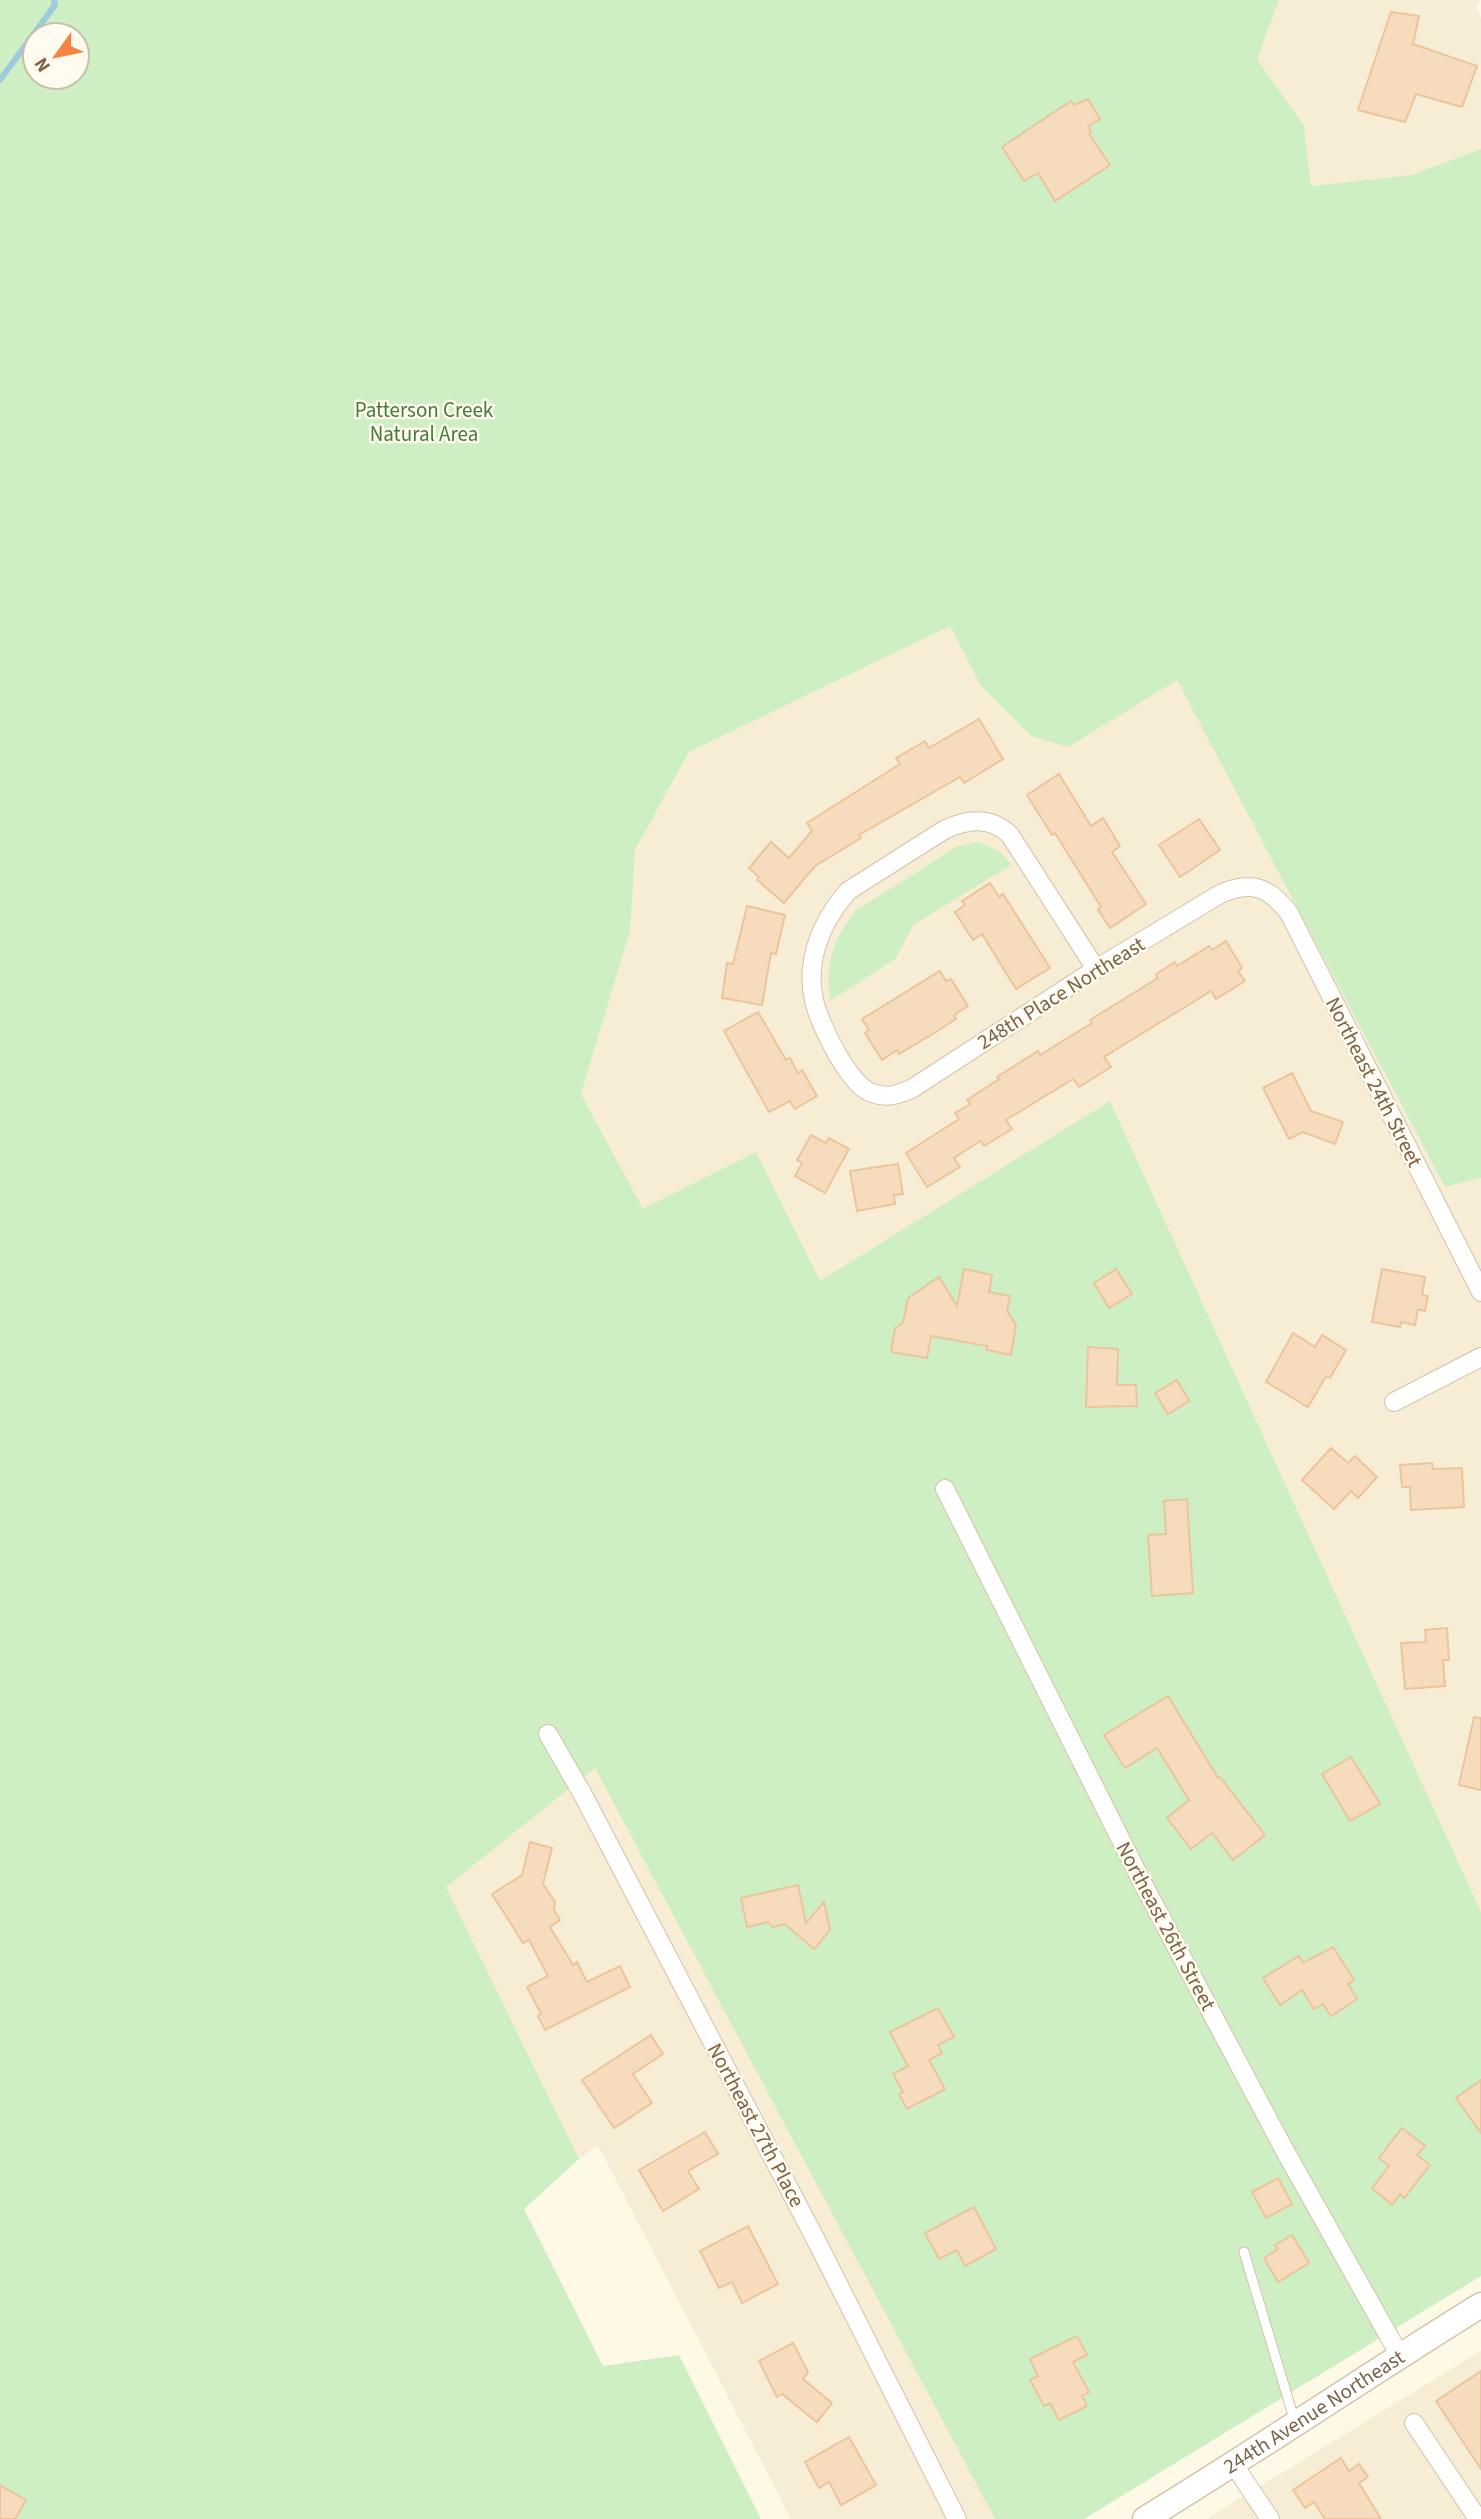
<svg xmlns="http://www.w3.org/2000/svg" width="1481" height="2519" font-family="'Source Sans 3',sans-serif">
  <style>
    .residential { fill: #f7ecd4 }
    .green { fill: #ceeec3; fill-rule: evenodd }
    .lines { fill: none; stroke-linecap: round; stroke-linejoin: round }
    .stream { stroke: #9ecadd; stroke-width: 6 }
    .building { fill: #f6dcbc; stroke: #ebc59b; stroke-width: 2 }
    .lane-casing { stroke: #d2c2ab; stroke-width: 11 }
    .street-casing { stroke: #d2c2ab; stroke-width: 20 }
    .secondary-casing { stroke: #d5c3a8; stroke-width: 27 }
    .lane { stroke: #fff; stroke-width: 9 }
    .street { stroke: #fff; stroke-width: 18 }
    .secondary { stroke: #fff; stroke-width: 24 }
    .labels { text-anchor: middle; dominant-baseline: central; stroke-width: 5; stroke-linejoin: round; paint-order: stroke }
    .park-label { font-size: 21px; fill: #457c3c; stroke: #fffbef }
    .street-label { font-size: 21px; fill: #7b6248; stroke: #fffbef }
  </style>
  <rect width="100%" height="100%" fill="#fef9e7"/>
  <g class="residential">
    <polygon points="1279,0 1481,0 1476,5 1481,18 1481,149 1411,175 1311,186 1304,126 1257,59"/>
    <polygon points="950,626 981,686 1177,679 1445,1187 1481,1178 1481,1912 1110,1101 820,1281 756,1152 643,1210 581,1094 630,931 635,850 689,752"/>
    <polygon points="596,1767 995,2519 791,2519 598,2145 579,2159 446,1887"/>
    <polygon points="1481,2351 1481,2519 1206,2519"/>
  </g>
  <g class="green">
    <path d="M0,0h1279l-22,59 47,67 7,60 100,-11 70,-26v1029l-36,9 -268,-507 -109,67 -37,-11 -50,-50 -31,-60 -261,126 -54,98 -5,81 -49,163 62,115 113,-57 64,129 290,-180 371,811v364l-397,243h-89l-400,-751 -149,119 133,272 -55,50 79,157 76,-11 82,164h-761zM35,35h42v42h-42z"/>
    <path d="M979,842l23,11 9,12 -98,60 -17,33 -66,43c-5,-38 2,-58 24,-89l104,-66z"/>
  </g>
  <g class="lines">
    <polyline class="stream" points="0,80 55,5 54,0"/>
  </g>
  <g class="building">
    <polygon points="1391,12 1419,16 1413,44 1477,66 1462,107 1416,94 1405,122 1358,110"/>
    <polygon points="1088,99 1100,119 1088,126 1091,133 1089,134 1110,165 1055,201 1038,173 1024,181 1002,147 1071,101 1074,105"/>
    <polygon points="979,719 1003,759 964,783 960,777 859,835 861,838 815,866 784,903 757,880 759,877 749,868 771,842 789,858 812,831 807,823 900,764 896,758 925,741 929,748"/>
    <polygon points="1059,774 1091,826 1103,818 1120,846 1112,852 1146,904 1110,928 1098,910 1101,907 1055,833 1052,835 1027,795"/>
    <polygon points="1199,819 1220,850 1180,877 1159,845"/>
    <polygon points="990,883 999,897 1003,894 1050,968 1016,989 982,934 973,940 955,912 965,905 962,901"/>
    <polygon points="747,906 785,915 776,954 771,953 762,1005 722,998 727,963 733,964"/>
    <polygon points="1226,941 1242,968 1238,971 1245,981 1216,999 1211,991 1104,1057 1111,1067 1079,1087 1073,1079 1006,1120 1012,1129 984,1146 980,1141 954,1158 960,1167 927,1187 906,1153 959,1119 955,1113 970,1104 967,1100 999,1079 997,1077 1038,1051 1040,1055 1092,1023 1090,1020 1158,978 1156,974 1175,962 1177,966 1209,946 1212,950"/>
    <polygon points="940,971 946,981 951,979 968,1006 954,1015 956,1019 931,1035 899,1054 897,1050 882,1060 865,1033 869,1030 862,1019"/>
    <polygon points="758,1012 786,1060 790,1058 798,1073 802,1070 817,1096 795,1109 790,1101 769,1112 724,1031"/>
    <polygon points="1292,1073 1311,1111 1343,1122 1335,1144 1303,1132 1289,1139 1263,1088"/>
    <polygon points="811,1135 826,1143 829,1138 849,1149 825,1193 795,1176 802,1163 797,1160"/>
    <polygon points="898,1164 903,1194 894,1195 895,1204 857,1211 850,1171"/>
    <polygon points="964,1269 992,1275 989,1292 1010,1296 1007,1311 1016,1325 1011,1355 987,1350 987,1346 931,1336 927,1358 891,1352 895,1328 903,1323 908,1298 939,1277 957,1306"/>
    <polygon points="1116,1269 1132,1294 1109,1308 1094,1283"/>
    <polygon points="1382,1269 1425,1277 1422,1295 1428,1296 1425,1311 1418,1309 1415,1325 1401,1322 1400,1327 1372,1322"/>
    <polygon points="1293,1333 1315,1347 1322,1335 1346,1350 1330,1378 1326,1376 1308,1407 1266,1382"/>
    <polygon points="1088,1347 1118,1349 1117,1385 1136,1385 1137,1406 1086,1407"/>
    <polygon points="1177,1380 1189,1401 1168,1414 1155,1393"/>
    <polygon points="1331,1448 1348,1463 1355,1456 1377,1477 1358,1498 1351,1491 1334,1509 1302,1480"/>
    <polygon points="1432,1463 1433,1469 1462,1468 1464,1507 1411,1510 1410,1487 1402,1487 1400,1465"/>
    <polygon points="1187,1499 1193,1593 1152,1596 1148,1535 1166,1534 1164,1501"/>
    <polygon points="1447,1628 1449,1660 1443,1660 1445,1686 1405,1689 1401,1643 1426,1642 1425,1630"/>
    <polygon points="1168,1696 1218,1778 1220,1777 1265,1835 1233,1860 1212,1833 1191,1849 1167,1818 1189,1800 1157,1748 1125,1768 1104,1735"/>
    <polygon points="1474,1717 1481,1718 1481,1790 1459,1785"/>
    <polygon points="1351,1757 1380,1804 1350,1821 1322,1774"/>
    <polygon points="530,1842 552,1848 543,1884 555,1902 554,1910 560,1920 550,1927 573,1965 577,1962 587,1982 620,1966 630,1987 545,2030 538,2016 541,2014 527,1987 548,1976 529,1940 523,1943 492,1894 522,1875"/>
    <polygon points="798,1885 806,1923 824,1902 830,1930 814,1949 785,1924 773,1927 768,1922 747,1927 741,1898"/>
    <polygon points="1333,1947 1354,1980 1348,1984 1357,1999 1331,2016 1323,2004 1314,2009 1302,1990 1280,2005 1263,1978 1299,1956 1303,1963"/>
    <polygon points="938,2008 954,2037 938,2045 942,2053 929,2060 945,2089 907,2109 899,2094 903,2092 893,2074 908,2066 890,2032"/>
    <polygon points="651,2035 663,2054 633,2074 652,2103 614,2128 582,2080"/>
    <polygon points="1481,2080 1481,2133 1456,2098"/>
    <polygon points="1402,2128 1425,2146 1417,2155 1430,2165 1404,2198 1400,2194 1392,2205 1372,2188 1389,2166 1379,2158"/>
    <polygon points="705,2132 718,2154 688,2171 699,2189 663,2211 639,2170"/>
    <polygon points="1278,2178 1292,2204 1266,2218 1252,2192"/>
    <polygon points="974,2207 996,2249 965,2266 957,2250 939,2259 925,2233"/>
    <polygon points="748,2226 778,2284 742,2303 732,2282 719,2288 700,2251"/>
    <polygon points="1292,2235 1309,2263 1278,2282 1264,2258 1278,2249 1275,2245"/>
    <polygon points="1077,2336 1087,2355 1073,2362 1089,2392 1082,2396 1087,2406 1059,2420 1050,2403 1044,2406 1030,2380 1038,2376 1030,2359"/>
    <polygon points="793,2343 808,2372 803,2379 832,2403 817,2422 782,2394 777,2397 759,2361"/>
    <polygon points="1481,2371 1481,2469 1436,2401"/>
    <polygon points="849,2437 876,2485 841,2505 829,2482 819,2488 805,2462"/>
    <polygon points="1341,2458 1349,2471 1359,2464 1368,2477 1359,2483 1381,2519 1325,2519 1314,2502 1305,2508 1293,2490"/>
    <polygon points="0,2485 26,2500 15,2519 0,2519"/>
  </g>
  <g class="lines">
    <g class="lane-casing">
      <polyline id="lane" points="1244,2252 1295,2422"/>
    </g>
    <g class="street-casing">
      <g id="street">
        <path d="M1096,969l-86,-134c-20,-19 -43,-16 -66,-5l-96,61c-19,22 -33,48 -36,77 -1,9 0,23 2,32 5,23 35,86 58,93 16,6 28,1 41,-5l183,-119 124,-75c31,-14 49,-7 69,19l192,379"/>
        <polyline points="1394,1402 1481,1357"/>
        <polyline points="945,1489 1142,1882 1285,2151 1400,2356"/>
        <polyline points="548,1734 582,1793 817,2242 957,2519"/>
        <polyline points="1414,2423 1478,2519"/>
        <polyline points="1234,2465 1270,2519"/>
      </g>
    </g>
    <g class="secondary-casing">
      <g id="secondary">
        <path id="s1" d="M1145,2519c113,-69 223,-144 336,-214"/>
      </g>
    </g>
    <use href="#lane" class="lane"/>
    <use href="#street" class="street"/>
    <use href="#secondary" class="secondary"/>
  </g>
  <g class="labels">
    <g class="park-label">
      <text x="424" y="410">Patterson Creek<tspan x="424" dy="24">Natural Area</tspan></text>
    </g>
    <g class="street-label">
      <text transform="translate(1061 993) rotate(-32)">248th Place Northeast</text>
      <text transform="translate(1374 1082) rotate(63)">Northeast 24th Street</text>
      <text transform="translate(1166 1926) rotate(62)">Northeast 26th Street</text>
      <text transform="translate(756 2125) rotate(62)">Northeast 27th Place</text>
      <text stroke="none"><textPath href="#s1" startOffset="200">244th Avenue Northeast</textPath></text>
    </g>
  </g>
  <g transform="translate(56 56) rotate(237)"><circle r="33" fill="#fffbef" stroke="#cabeac" stroke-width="2"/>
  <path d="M0-5L12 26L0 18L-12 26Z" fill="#f38442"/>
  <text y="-10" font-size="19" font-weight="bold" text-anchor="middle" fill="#7b6248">N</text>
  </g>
</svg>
